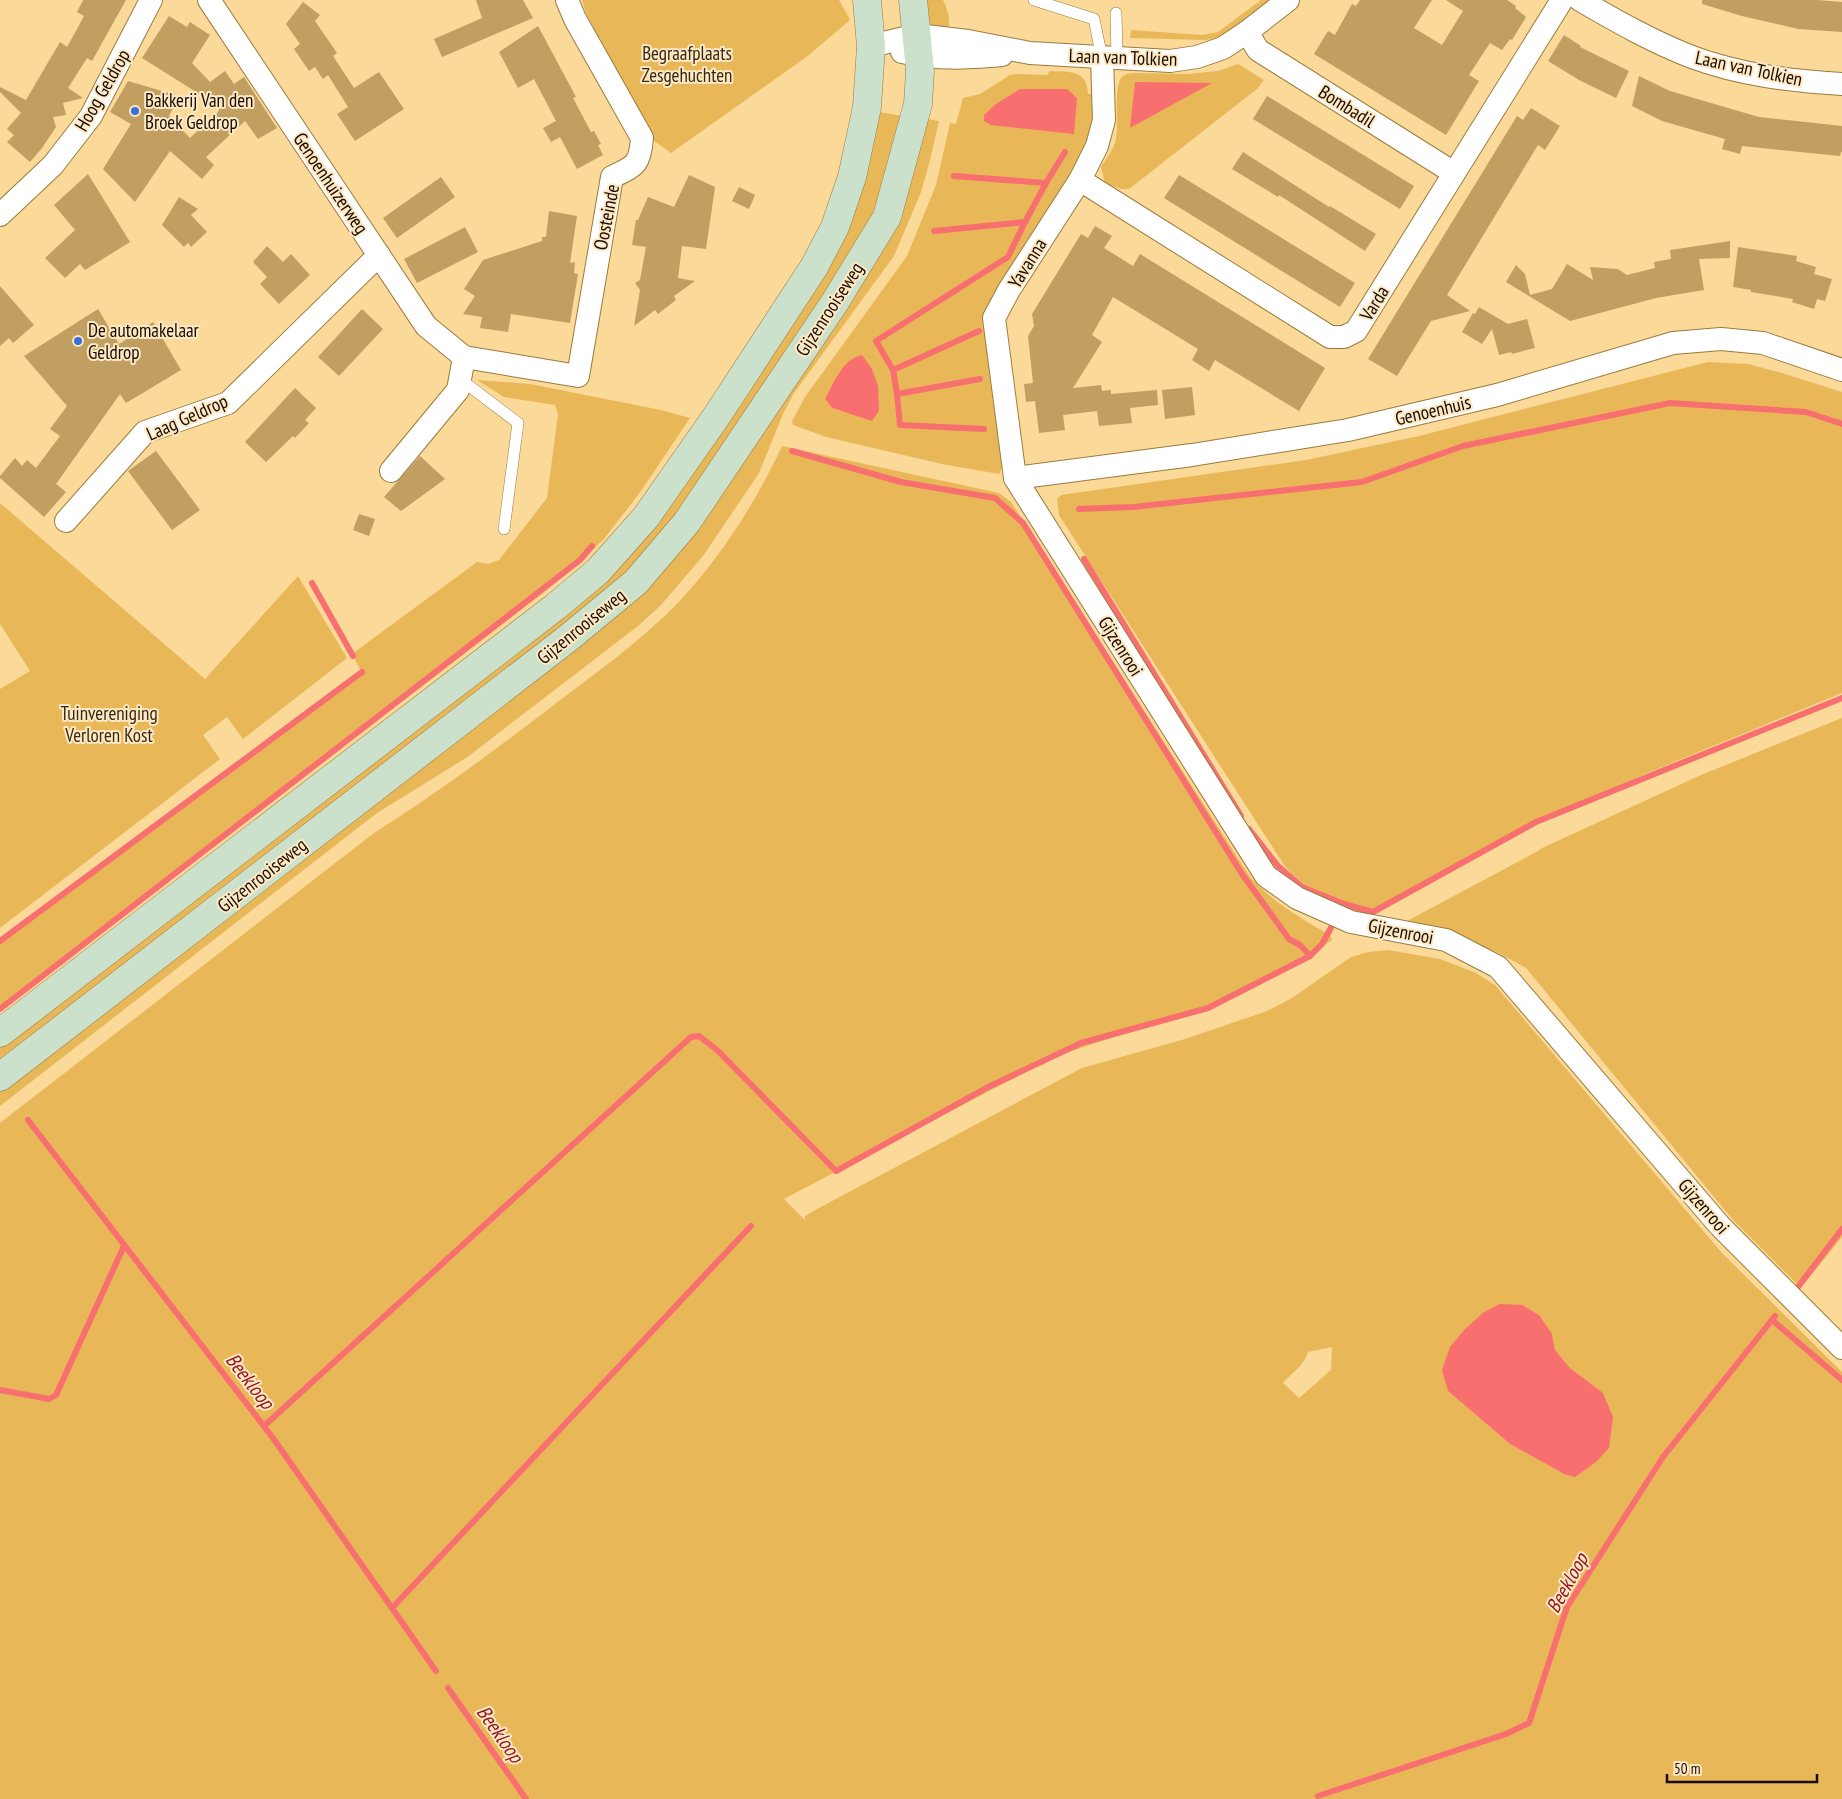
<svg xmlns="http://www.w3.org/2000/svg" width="1842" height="1799" font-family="'PT Sans Narrow',sans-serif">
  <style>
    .green { fill: #e8b858; fill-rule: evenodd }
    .water { fill: #f86f6f }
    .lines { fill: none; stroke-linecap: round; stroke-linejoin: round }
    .stream { stroke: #f86f6f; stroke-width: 6 }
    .building { fill: #c09f61 }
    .lane-casing { stroke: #9b7b3d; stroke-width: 12 }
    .street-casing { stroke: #9b7b3d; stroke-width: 24 }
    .secondary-casing { stroke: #9b7b3d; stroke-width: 29 }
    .lane { stroke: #fff; stroke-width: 11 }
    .street { stroke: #fff; stroke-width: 22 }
    .secondary { stroke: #cce1cb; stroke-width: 28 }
    .poi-dot { fill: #386fde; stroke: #fde8c3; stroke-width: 2 }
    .labels { text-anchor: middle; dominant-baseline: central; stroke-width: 4; stroke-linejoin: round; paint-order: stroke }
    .park-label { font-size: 19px; fill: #342812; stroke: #fde8c3 }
    .street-label { font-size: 19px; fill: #170b00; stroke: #fde8c3 }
    .poi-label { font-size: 19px; fill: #170b00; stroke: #fde8c3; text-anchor: start }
    .water-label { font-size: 20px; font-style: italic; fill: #931523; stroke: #fde8c3 }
  </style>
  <rect width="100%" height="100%" fill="#fbd999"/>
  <g class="green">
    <polygon points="582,0 839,0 850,20 809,55 671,153 650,138 586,13"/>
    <path d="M920,0h23c5,10 8,21 5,33 -21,-7 -21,-13 -28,-33z"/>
    <path d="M1261,0h10c-20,15 -40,36 -64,40l-77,-2 1,-8 71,5 16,-3z"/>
    <path d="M1238,64l26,16 -7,9 -128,100h-8l-16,-6 -4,-16c5,-8 13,-18 15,-28 3,-15 -2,-48 4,-59 2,-5 7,-6 12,-7l55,1 31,-3z"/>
    <path d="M1050,71c19,1 37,-2 38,23l6,-1v39l-106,221 14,115 -3,6 -57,-10 -116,-27 -33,-12 -1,-4 13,-24 102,-141 29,-71 14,-62 6,1 7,-26 17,-4 30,-19 6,-1 31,1zM840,371l7,42 -15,-5 -7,-9z"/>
    <polygon points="872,111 904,116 871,226 640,570 0,1069 0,1042 556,613 804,299"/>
    <path d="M927,119l12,2 -9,39 -9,32 -27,64 -100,137 -11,21 -24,59 -56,83 -42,49 -23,21 -172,132 -89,55 -377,293v-21l623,-481 255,-346c25,-46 38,-89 49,-139z"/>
    <path d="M1708,362l40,2 34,9 60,19v301l-197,81 -109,50 -168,93c-34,-13 -60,-24 -84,-52l-225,-350 -2,-16 4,-4 245,-35 113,-24z"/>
    <polygon points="477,380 530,384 661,410 690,418 641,491 604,539 579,563 543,593 116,922 0,1008 0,944 361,671 352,654 477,562 488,564 499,560 547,498 558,414 555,405 504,397"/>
    <path d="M782,446l217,47 12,9 239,375c23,25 50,41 80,58l2,5c-37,24 -75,50 -117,65 -54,20 -110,33 -163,53l-268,141 21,21v-4l12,-7 265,-141 103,-29 82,-28 25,-13 59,-41 17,-5 20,-2 52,9 36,14 19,12 227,268 120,119v427h-1842v-676l374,-290c60,-38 116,-79 172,-122 44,-34 90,-66 129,-105 44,-46 80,-102 107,-160zM1552,1334l3,16 15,18 33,26 -39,80 -54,-30 -62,-53zM1332,1347l-1,23 -32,28 -16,-15c9,-10 21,-18 25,-31z"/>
    <polygon points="0,503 205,679 298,576 347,658 243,739 227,717 203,735 220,759 0,928 0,689 30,671 0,624"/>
    <polygon points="1842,718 1842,1237 1801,1288 1733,1220 1526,968 1497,952 1409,926 1407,921 1538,851 1542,848 1701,775"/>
  </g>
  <g class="water">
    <polygon points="1135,82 1212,83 1130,128"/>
    <polygon points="1067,89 1077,98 1074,134 991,125 984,121 984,115 996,104 1020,89"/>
    <path d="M862,355l10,14 6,17 1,25 -7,10 -40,-13 -7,-9c9,-16 17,-40 37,-44z"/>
    <polygon points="1500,1304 1522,1305 1539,1315 1552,1334 1555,1350 1570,1368 1603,1393 1613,1417 1609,1448 1596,1462 1575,1477 1564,1474 1510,1444 1448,1391 1442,1370 1450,1347 1465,1329 1484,1312"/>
  </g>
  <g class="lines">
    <g class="stream">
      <polyline points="954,176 1046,183 1065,152"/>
      <polyline points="934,231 1025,222 1046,183"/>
      <polyline points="979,331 893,370 876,341 1008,257 1025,222"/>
      <polyline points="893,370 897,394 980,379"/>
      <polyline points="897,394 900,425 984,429"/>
      <polyline points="792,451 901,482 995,498 1023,523 1242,874 1289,939 1300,945 1310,956"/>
      <polyline points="1079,509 1133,507 1362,482 1463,446 1670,403 1806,412 1842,424"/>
      <polyline points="1084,559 1241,816"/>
      <polyline points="312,583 353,656"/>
      <polyline points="1344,904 1373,912 1536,822 1842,698"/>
      <polyline points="0,941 362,672"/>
      <polyline points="0,1009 580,560 592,546"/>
      <polyline points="28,1120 273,1438 436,1671"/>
      <polyline points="1794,1292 1842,1229"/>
      <polyline points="1772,1320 1842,1380"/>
      <polyline points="0,1390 49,1399 56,1395 124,1246"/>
      <polyline points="264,1426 691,1037 699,1036 717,1050 836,1171 986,1088 1081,1043 1208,1008 1310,956 1322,944 1344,904 1302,887 1278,866 1249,829"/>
      <polyline points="393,1607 751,1226"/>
      <polyline points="448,1688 526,1799"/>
      <polyline points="1318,1796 1506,1734 1529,1723 1567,1607 1663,1457 1775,1316"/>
    </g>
  </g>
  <g class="building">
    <polygon points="83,0 126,0 92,61 87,58 68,88 83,98 63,103 66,115 53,117 56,127 42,148 30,162 7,142 14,135 7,129 21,113 0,92 0,87 26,100 60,42 67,47 76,31 84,16 77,12"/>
    <polygon points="476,0 523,0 533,18 442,57 434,39 482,18"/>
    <polygon points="1360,0 1432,0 1414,28 1442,45 1463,11 1446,0 1507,0 1516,6 1515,8 1526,17 1512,40 1510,39 1502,50 1490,43 1469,75 1479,81 1446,135 1314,54 1328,31 1335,35 1352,4 1356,6"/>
    <polygon points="1702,0 1817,0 1842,2 1842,32 1798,29 1742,16 1702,4"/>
    <polygon points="303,2 320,15 315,21 337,53 333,56 354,88 379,72 404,109 355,141 337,114 348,107 328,75 323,79 315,67 309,71 294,49 300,44 286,24"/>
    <polygon points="169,16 187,27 190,22 210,35 192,63 210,82 225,71 234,84 244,77 277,128 258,139 245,121 206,157 214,165 202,179 170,151 135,202 103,169 131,124 110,112 128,81 179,96 169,116 190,138 218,112 220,107 142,58"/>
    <polygon points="538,26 576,97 573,98 591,132 594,131 601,144 598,145 603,155 577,169 560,137 551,142 543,128 556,121 534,79 518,88 499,52"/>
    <polygon points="1564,35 1581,46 1580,47 1629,71 1616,98 1579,80 1548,61"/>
    <polygon points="1639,76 1670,91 1759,117 1842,126 1842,152 1841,152 1840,156 1742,146 1740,154 1722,149 1725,139 1662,121 1632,106"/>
    <polygon points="1267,96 1414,186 1400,209 1253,119"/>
    <polygon points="1531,108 1560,126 1545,150 1538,145 1447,295 1470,311 1431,321 1397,376 1368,359 1517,116 1523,120"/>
    <polygon points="1243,152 1329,207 1330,206 1376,234 1365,251 1279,195 1278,197 1232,169"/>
    <polygon points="88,174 130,242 85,270 80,264 65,278 45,258 75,230 54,205"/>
    <polygon points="689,175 715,187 706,249 682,246 678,278 695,281 674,296 676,300 658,314 655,310 634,326 640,290 635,283 640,280 646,247 632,245 636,220 638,220 648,197 674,207"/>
    <polygon points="1179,175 1355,283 1340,307 1164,198"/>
    <polygon points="441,177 455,197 397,238 383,218"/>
    <polygon points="739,187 755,195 749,209 732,201"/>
    <polygon points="179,197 198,209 191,215 207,232 191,247 188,243 184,247 162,225"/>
    <polygon points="549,211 577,216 570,263 575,262 574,273 578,274 570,323 511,314 508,332 480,328 482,317 463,314 475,296 464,289 483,260 542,241 542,237 546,237"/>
    <polygon points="1095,226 1112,236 1104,248 1133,266 1140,254 1325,368 1299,411 1215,360 1209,371 1192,360 1198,349 1113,297 1092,335 1102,342 1073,388 1101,385 1102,391 1111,390 1111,394 1157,390 1158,405 1130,408 1132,423 1099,426 1097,411 1063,415 1065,430 1039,433 1035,401 1026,402 1024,384 1033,383 1028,336 1034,326 1032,314 1081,234 1088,238"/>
    <polygon points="465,227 478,252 417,283 404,259"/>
    <polygon points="1730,241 1730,258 1699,259 1704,290 1656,298 1570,321 1506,282 1516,265 1525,274 1530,295 1552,289 1567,264 1593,280 1590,267 1618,269 1627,275 1655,268 1654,262 1671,259 1670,250"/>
    <polygon points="267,246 283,262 291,254 310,275 279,304 260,284 267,277 253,262"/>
    <polygon points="1738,247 1797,256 1796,261 1816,267 1814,274 1832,279 1825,301 1817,299 1814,309 1792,302 1793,299 1751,292 1751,290 1733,287"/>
    <polygon points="0,286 34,325 13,343 9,338 0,346"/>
    <polygon points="1479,307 1508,324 1527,319 1535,348 1512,354 1511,352 1499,355 1492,329 1482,344 1462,332 1473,313 1475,314"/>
    <polygon points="98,309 119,344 153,322 181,370 126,403 120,394 56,484 66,492 44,517 0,478 0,476 15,458 22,466 27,460 36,468 60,436 50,429 67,406 24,356"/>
    <polygon points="362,309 383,329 339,376 318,357"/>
    <polygon points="1192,387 1195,415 1165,419 1162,390"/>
    <polygon points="295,388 316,408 305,420 309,423 295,438 293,436 266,462 245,442"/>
    <polygon points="156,451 200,510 172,530 128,471"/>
    <polygon points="420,456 445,479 401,511 384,497"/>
    <polygon points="359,514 375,519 369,536 353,530"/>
  </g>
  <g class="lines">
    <g class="lane-casing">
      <g id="lane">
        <polyline points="1034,0 1094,19 1102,58"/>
        <polyline points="1116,13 1117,59"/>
        <polyline points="460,379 518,423 504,529"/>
      </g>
    </g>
    <g class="street-casing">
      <g id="street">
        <path d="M209,0l217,326 38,31 114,19 34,-199c23,-11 28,-12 30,-39l-67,-119 -8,-19"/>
        <path d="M1580,0c36,21 73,42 112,57 48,18 100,24 150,27"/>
        <polyline points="1247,32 1258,50 1454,173"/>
        <polyline points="871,46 917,35 968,41 1030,53 1170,61 1197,57 1223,48 1247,32 1288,0"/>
        <path d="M902,52c37,8 63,6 100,3"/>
        <polyline points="1102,58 1104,120 1097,146 1080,180 1009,290 994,318 1015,478 1266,876 1297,898 1351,922 1446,940 1498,967 1720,1226 1842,1348"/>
        <polyline points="1080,180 1330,337 1344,337 1356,331 1562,0"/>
        <polyline points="0,215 53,165 91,116 151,0"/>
        <polyline points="391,471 458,390 464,357"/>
        <polyline points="1015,478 1192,455 1348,430 1497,395 1673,343 1721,339 1763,343 1842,370"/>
        <polyline points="66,521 145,432 228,403 379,255"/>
      </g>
    </g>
    <g class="secondary-casing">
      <g id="secondary">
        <polyline points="0,1033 555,607 598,571 646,517 718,414 814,267 835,227 852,177 867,107 871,46 867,0"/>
        <polyline points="0,1077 567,639 636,582 687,522 835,302 887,217 918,104 920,71 913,0"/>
      </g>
    </g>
    <use href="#lane" class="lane"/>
    <use href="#street" class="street"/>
    <use href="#secondary" class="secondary"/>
  </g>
  <g class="poi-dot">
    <circle cx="135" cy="111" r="5"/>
    <circle cx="78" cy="341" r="5"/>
  </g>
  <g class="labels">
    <g class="park-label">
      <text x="687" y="53">Begraafplaats<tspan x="687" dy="22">Zesgehuchten</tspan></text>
      <text x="109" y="713">Tuinvereniging<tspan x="109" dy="22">Verloren Kost</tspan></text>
    </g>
    <g class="street-label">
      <text transform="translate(1123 57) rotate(2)">Laan van Tolkien</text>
      <text transform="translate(1749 68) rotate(12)">Laan van Tolkien</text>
      <text transform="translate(102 90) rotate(-60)">Hoog Geldrop</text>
      <text transform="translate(1347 106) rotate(32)">Bombadil</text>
      <text transform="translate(331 183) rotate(56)">Genoenhuizerweg</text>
      <text transform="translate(606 217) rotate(-79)">Oosteinde</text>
      <text transform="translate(1027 263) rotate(-58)">Yavanna</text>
      <text transform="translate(1374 303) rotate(-58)">Varda</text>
      <text transform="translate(829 309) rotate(-57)">Gijzenrooiseweg</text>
      <text transform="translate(1433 410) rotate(-13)">Genoenhuis</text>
      <text transform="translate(187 417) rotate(-24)">Laag Geldrop</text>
      <text transform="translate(581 626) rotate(-39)">Gijzenrooiseweg</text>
      <text transform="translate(1121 646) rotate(58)">Gijzenrooi</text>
      <text transform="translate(262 875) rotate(-38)">Gijzenrooiseweg</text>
      <text transform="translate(1401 931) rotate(11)">Gijzenrooi</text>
      <text transform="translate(1704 1206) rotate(49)">Gijzenrooi</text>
    </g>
    <g class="poi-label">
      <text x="145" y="100">Bakkerij Van den<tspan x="145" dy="22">Broek Geldrop</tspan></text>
      <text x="88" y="330">De automakelaar<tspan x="88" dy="22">Geldrop</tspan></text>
    </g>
    <g class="water-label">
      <text transform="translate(250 1381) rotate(52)">Beekloop</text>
      <text transform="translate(1567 1583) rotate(-61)">Beekloop</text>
      <text transform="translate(500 1734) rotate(55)">Beekloop</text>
    </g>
  </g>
  <path d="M1667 1774v8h150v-8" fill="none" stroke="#170b00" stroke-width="2.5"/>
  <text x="1674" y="1774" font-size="15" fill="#170b00" stroke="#fde8c3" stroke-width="4" paint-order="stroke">50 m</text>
</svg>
